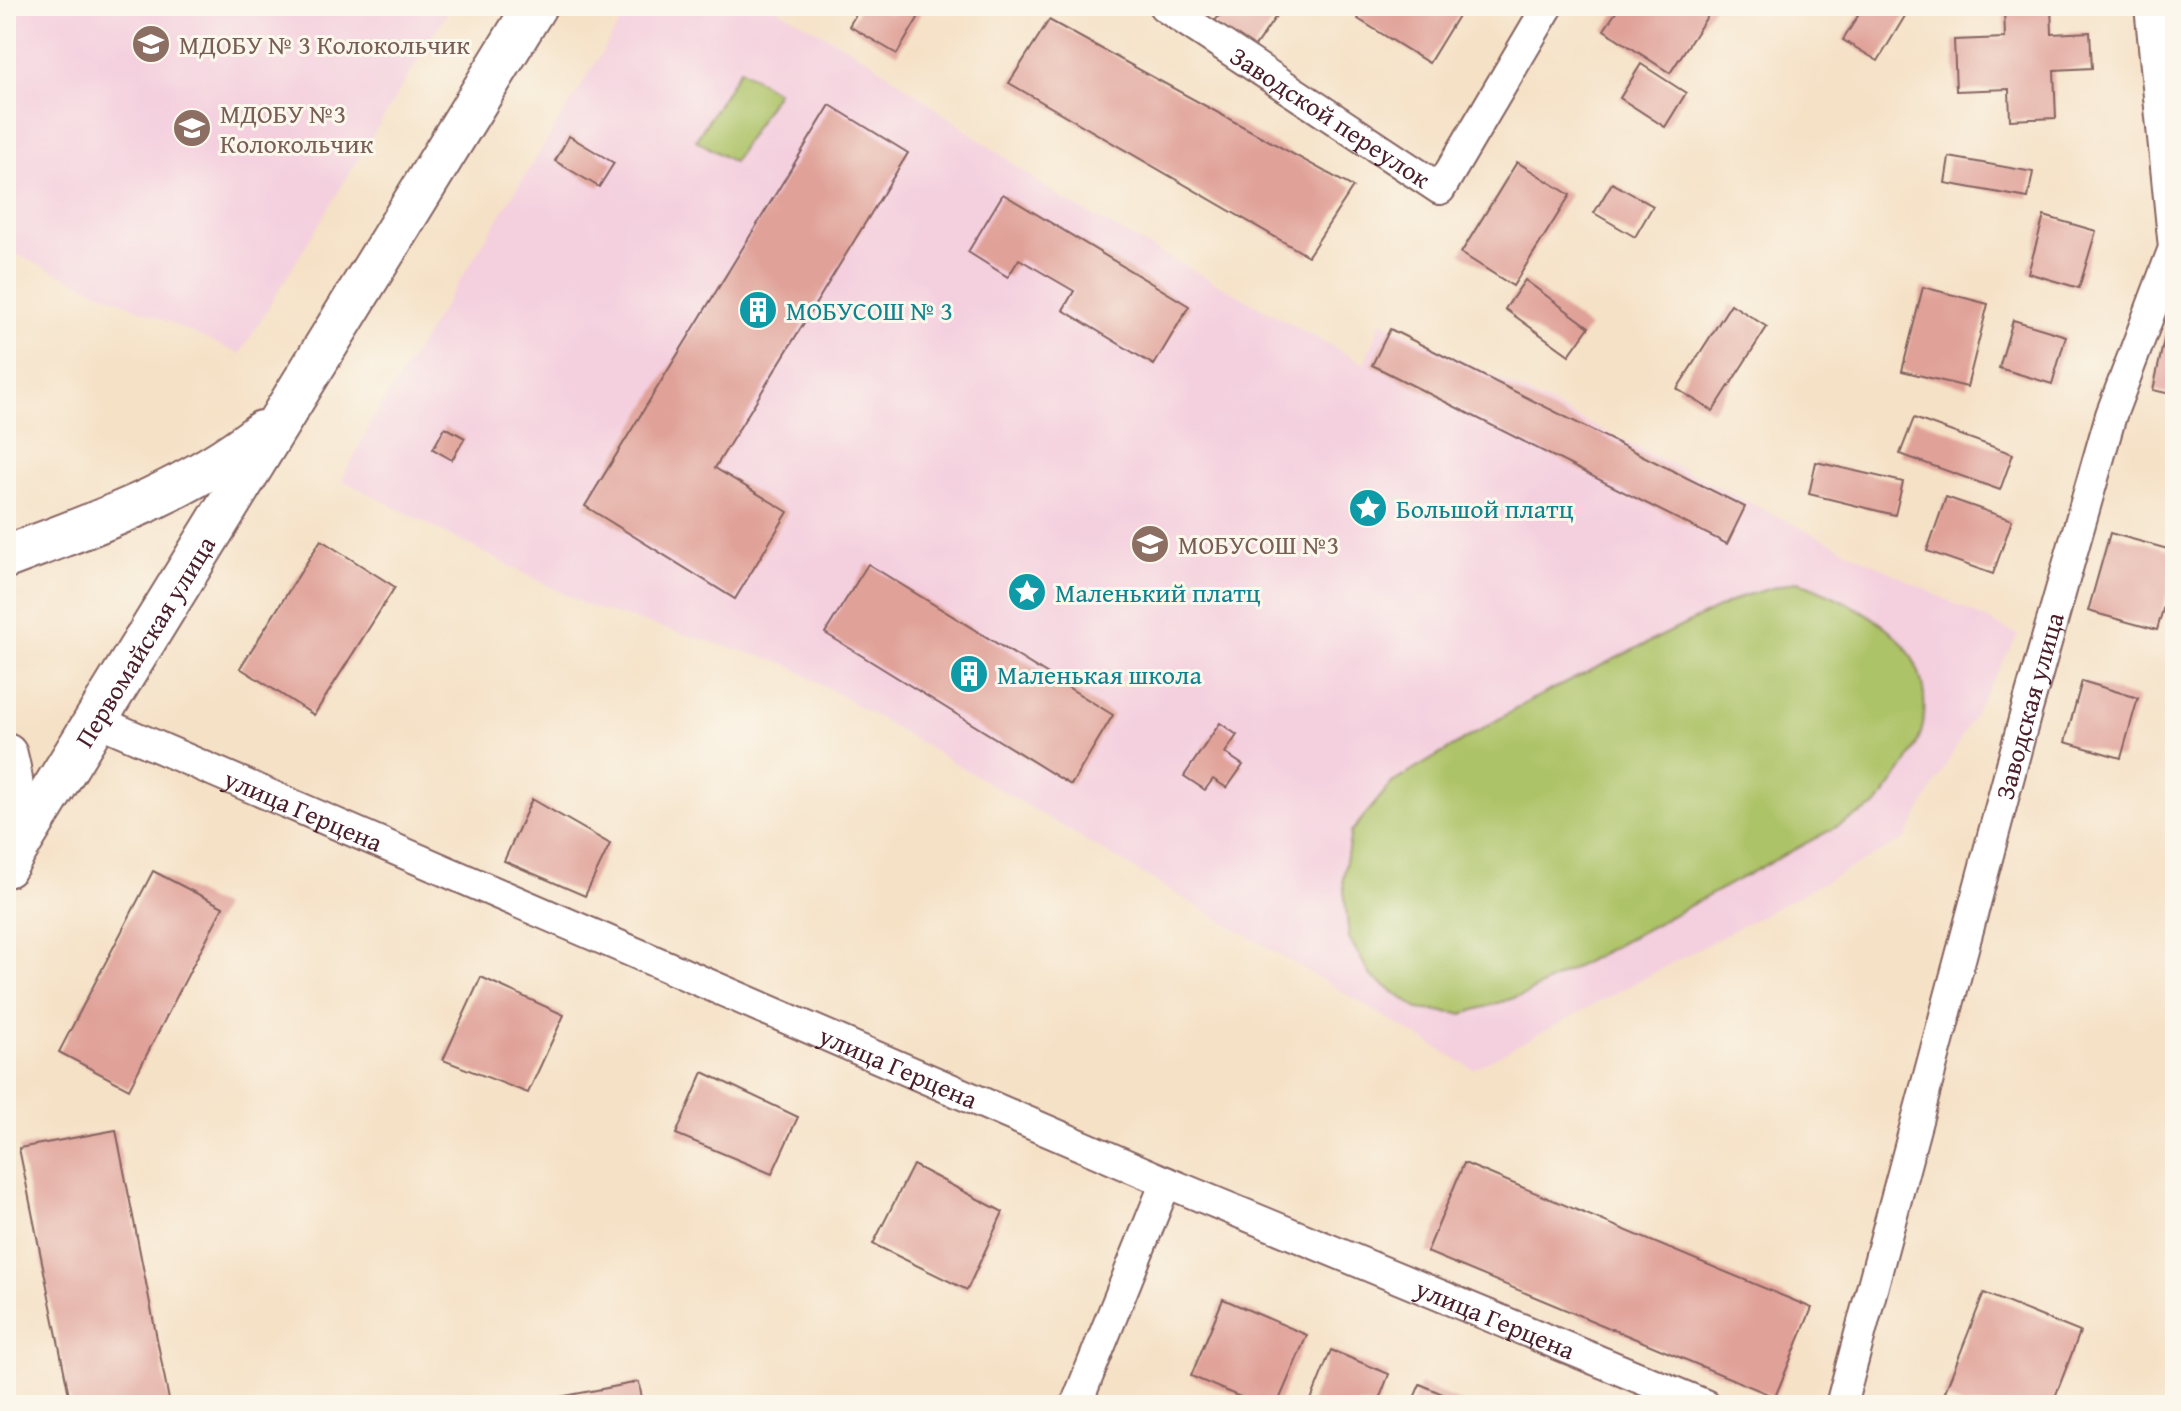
<svg xmlns="http://www.w3.org/2000/svg" width="2181" height="1411" font-family="'Gentium Book Plus',serif">
  <style>
    .built { fill: #f4cfde }
    .green { fill: #adc368; stroke: #7c714a; stroke-width: 2 }
    .building { fill: #e0a198 }
    .lines { fill: none; stroke-linecap: round; stroke-linejoin: round }
    .street-casing { stroke: #866361; stroke-width: 34 }
    .secondary-casing { stroke: #866361; stroke-width: 46 }
    .street { stroke: #fff; stroke-width: 30 }
    .secondary { stroke: #fff; stroke-width: 42 }
    .labels { text-anchor: middle; dominant-baseline: central; stroke-width: 6; stroke-linejoin: round; paint-order: stroke }
    .education-label { font-size: 26px; fill: #785e54; stroke: #fbf7ec; text-anchor: start }
    .street-label { font-size: 26px; fill: #4a1f2b; stroke: #fbf7ec }
    .culture-label { font-size: 26px; fill: #0d838f; stroke: #fbf7ec; text-anchor: start }
  </style>
  <rect width="100%" height="100%" fill="#fbf7ec"/>
  <filter id="ink" filterUnits="userSpaceOnUse"><feTurbulence type="fractalNoise" baseFrequency=".0125" numOctaves="2"/><feDisplacementMap in="SourceGraphic" scale="16" xChannelSelector="R" yChannelSelector="G"/><feConvolveMatrix kernelMatrix="1 2 1 2 8 2 1 2 1" color-interpolation-filters="sRGB"/></filter>
  <filter id="wash" filterUnits="userSpaceOnUse"><feTurbulence type="fractalNoise" baseFrequency=".006" numOctaves="4" result="noise"/><feDisplacementMap in="SourceGraphic" scale="32" xChannelSelector="R" yChannelSelector="G"/><feGaussianBlur stdDeviation="1.8" result="paint"/><feColorMatrix in="noise" values="0 0 0 0 0 0 0 0 0 0 0 0 0 0 0 0 0 1.4 0 .05"/><feComposite in="paint" operator="in"/></filter>
  <g filter="url(#wash)">
    <rect width="100%" height="100%" fill="#f5e1c6"/>
    <g class="built">
      <polygon points="6,6 451,6 240,354 6,250"/>
      <polygon points="631,6 772,6 865,57 1062,199 1364,364 1381,321 2018,635 1905,839 1473,1069 787,664 590,607 342,480 372,421"/>
    </g>
    <g class="green">
      <polygon points="740,69 777,92 733,162 696,140"/>
      <path d="M1798,581c65,27 138,57 125,144 -5,28 -30,57 -46,80l-353,190 -62,19 -44,-5 -47,-33 -22,-38 -6,-59 8,-47 41,-49 139,-83 212,-104z"/>
    </g>
    <g id="blocks">
      <g class="building">
        <polygon points="861,6 877,6 890,14 895,6 925,6 897,54 849,26"/>
        <polygon points="1226,6 1283,6 1252,51 1213,24"/>
        <polygon points="1366,6 1464,6 1429,63 1358,19"/>
        <polygon points="1620,6 1714,6 1670,73 1604,30"/>
        <polygon points="1864,6 1911,6 1878,61 1843,40"/>
        <polygon points="2004,6 2051,6 2052,34 2090,32 2092,68 2054,70 2056,118 2010,120 2009,89 1956,91 1954,40 2005,38"/>
        <polygon points="1049,20 1353,187 1308,256 1009,83"/>
        <polygon points="1641,64 1686,93 1665,127 1620,98"/>
        <polygon points="830,105 908,153 715,468 788,512 735,599 585,506"/>
        <polygon points="569,136 614,163 599,187 555,161"/>
        <polygon points="1949,157 2033,172 2028,198 1945,183"/>
        <polygon points="1517,162 1570,195 1513,286 1461,253"/>
        <polygon points="1612,183 1653,206 1635,237 1594,213"/>
        <polygon points="1003,194 1189,306 1154,365 1063,310 1074,291 1019,259 1008,277 968,252"/>
        <polygon points="2044,216 2096,231 2079,288 2028,273"/>
        <polygon points="1525,280 1589,327 1569,355 1505,309"/>
        <polygon points="1923,287 1988,304 1967,387 1902,371"/>
        <polygon points="2172,303 2175,304 2175,395 2153,390"/>
        <polygon points="1731,304 1767,327 1713,411 1677,389"/>
        <polygon points="2013,320 2066,336 2052,384 1999,368"/>
        <polygon points="1390,329 1745,507 1727,544 1372,365"/>
        <polygon points="1914,418 2013,454 2000,490 1900,454"/>
        <polygon points="445,427 465,438 452,460 433,449"/>
        <polygon points="1816,462 1903,482 1895,515 1809,494"/>
        <polygon points="1946,497 2012,520 1993,574 1927,551"/>
        <polygon points="2110,533 2175,551 2175,567 2157,630 2088,611"/>
        <polygon points="321,540 395,587 314,715 240,668"/>
        <polygon points="868,564 1113,715 1071,785 825,633"/>
        <polygon points="2082,681 2138,698 2121,758 2065,742"/>
        <polygon points="1220,723 1237,735 1225,753 1243,765 1227,788 1213,779 1205,790 1184,776"/>
        <polygon points="532,799 610,844 585,896 504,861"/>
        <polygon points="153,871 223,907 129,1089 59,1052"/>
        <polygon points="481,977 564,1015 528,1093 443,1060"/>
        <polygon points="703,1072 798,1117 772,1174 676,1134"/>
        <polygon points="116,1130 170,1405 71,1405 19,1148"/>
        <polygon points="1464,1163 1812,1308 1775,1397 1427,1252"/>
        <polygon points="913,1165 1003,1212 967,1290 873,1244"/>
        <polygon points="1984,1293 2080,1332 2052,1405 1962,1405 1943,1397"/>
        <polygon points="1223,1299 1307,1335 1277,1405 1259,1405 1191,1376"/>
        <polygon points="1331,1350 1389,1374 1377,1405 1309,1405"/>
        <polygon points="639,1382 643,1405 534,1405 533,1402"/>
        <polygon points="1420,1384 1467,1405 1411,1405"/>
      </g>
    </g>
  </g>
  <g filter="url(#ink)">
    <use href="#blocks" fill-opacity="0" stroke="#866361" stroke-width="2"/>
    <g class="lines">
      <g class="street-casing">
        <g id="street">
          <path id="s1" d="M1164,6l276,183 108,-183"/>
          <path id="s2" d="M98,721l1068,461 539,223"/>
          <polyline points="1076,1405 1166,1182"/>
          <path id="s3" d="M1841,1405l184,-689 86,-301 63,-167 -24,-242"/>
        </g>
      </g>
      <g class="secondary-casing">
        <g id="secondary">
          <path d="M6,557c91,-34 180,-65 256,-125"/>
          <path d="M6,755c8,30 9,63 0,93"/>
          <path id="s4" d="M6,866l529,-860"/>
        </g>
      </g>
      <use href="#street" class="street"/>
      <use href="#secondary" class="secondary"/>
    </g>
  </g>
  <defs>
    <g id="school-disc" transform="scale(2)"><circle r="9.5" fill="#8d6e63" stroke="#fbf7ec"/><path d="M0-5L7-2L0 1L-7-2ZM-4 1L0 2.5L4 1V4Q0 6-4 4Z" fill="#fff"/></g>
    <g id="building-disc" transform="scale(2)"><circle r="9.5" fill="#0f9aa8" stroke="#fbf7ec"/><path d="M-4-6H4V6H1V3H-1V6H-4ZM-2.5-4.3h1.7v1.8h-1.7ZM.8-4.3h1.7v1.8H.8ZM-2.5-1h1.7V.8h-1.7ZM.8-1h1.7V.8H.8Z" fill="#fff"/></g>
    <g id="sight-disc" transform="scale(2)"><circle r="9.5" fill="#0f9aa8" stroke="#fbf7ec"/><path d="M0-6L1.8-2.2L6-1.7L2.9 1.2L3.7 5.4L0 3.3L-3.7 5.4L-2.9 1.2L-6-1.7L-1.8-2.2Z" fill="#fff"/></g>
  </defs>
  <g fill-rule="evenodd">
    <use href="#school-disc" x="151" y="44"/>
    <use href="#school-disc" x="192" y="128"/>
    <use href="#building-disc" x="758" y="310"/>
    <use href="#sight-disc" x="1368" y="508"/>
    <use href="#school-disc" x="1150" y="544"/>
    <use href="#sight-disc" x="1027" y="592"/>
    <use href="#building-disc" x="969" y="674"/>
  </g>
  <g class="labels">
    <g class="education-label">
      <text x="179" y="44">МДОБУ № 3 Колокольчик</text>
      <text x="220" y="113">МДОБУ №3<tspan x="220" dy="30">Колокольчик</tspan></text>
      <text x="1178" y="544">МОБУСОШ №3</text>
    </g>
    <g class="street-label">
      <text stroke="none"><textPath href="#s1" startOffset="200">Заводской переулок</textPath></text>
      <text stroke="none"><textPath href="#s4" startOffset="264">Первомайская улица</textPath></text>
      <text stroke="none"><textPath href="#s3" startOffset="724">Заводская улица</textPath></text>
      <text stroke="none"><textPath href="#s2" startOffset="224">улица Герцена</textPath></text>
      <text stroke="none"><textPath href="#s2" startOffset="872">улица Герцена</textPath></text>
      <text stroke="none"><textPath href="#s2" startOffset="1520">улица Герцена</textPath></text>
    </g>
    <g class="culture-label">
      <text x="786" y="310">МОБУСОШ № 3</text>
      <text x="1396" y="508">Большой платц</text>
      <text x="1055" y="592">Маленький платц</text>
      <text x="997" y="674">Маленькая школа</text>
    </g>
  </g>
  <rect width="2181" height="1411" fill="none" stroke="#fbf7ec" stroke-width="32"/>
</svg>
